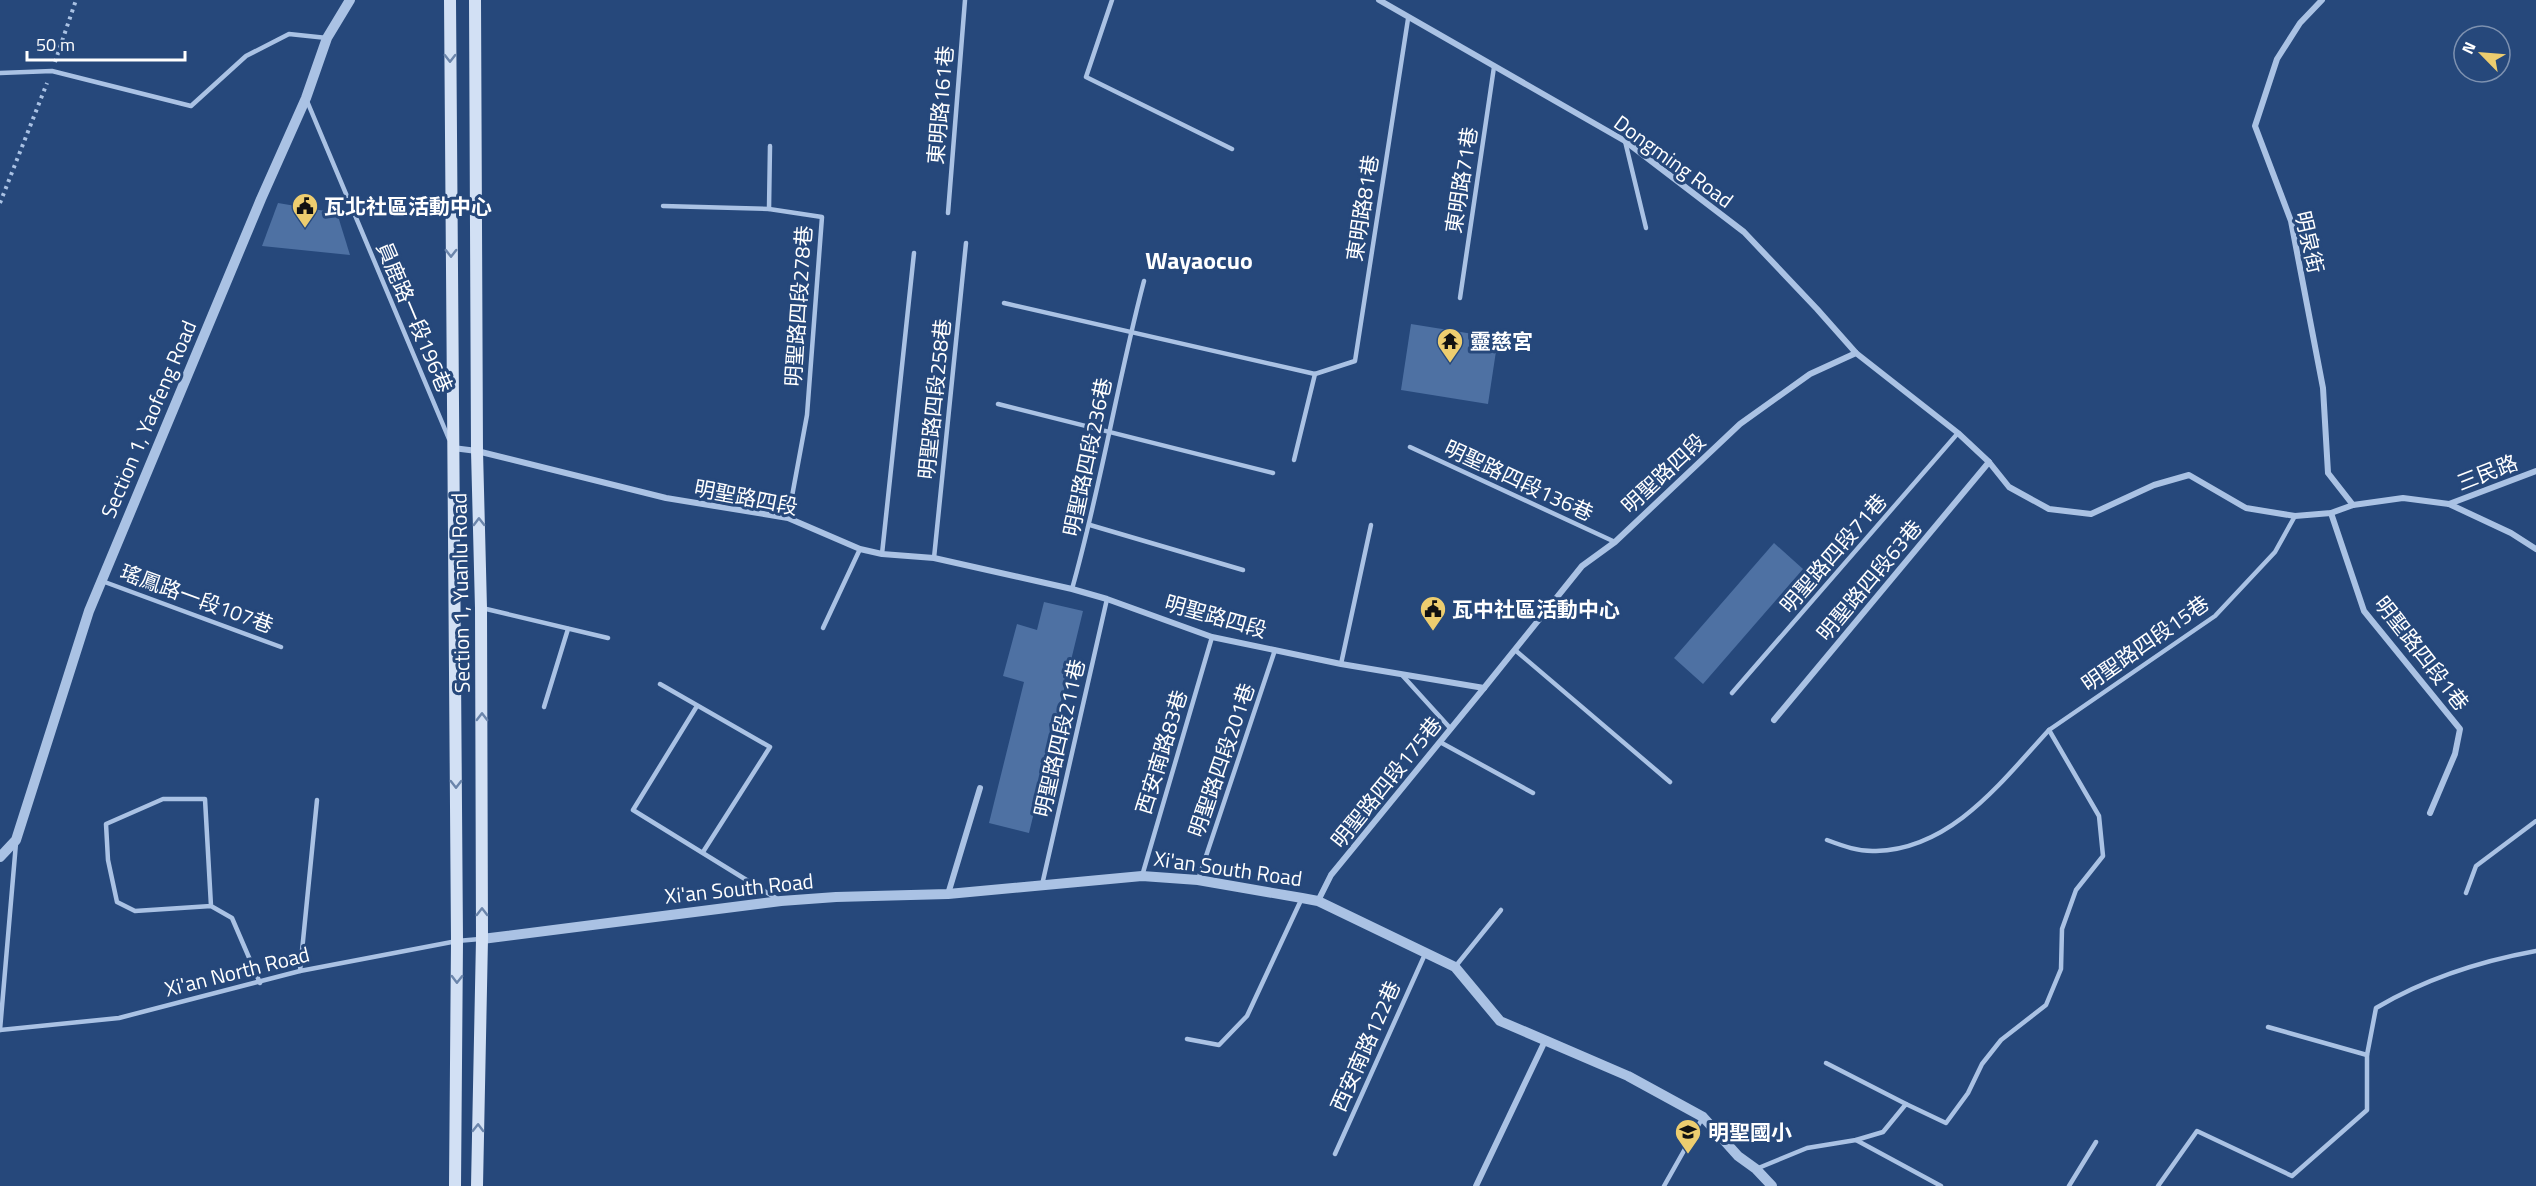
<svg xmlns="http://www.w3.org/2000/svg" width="2536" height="1186" font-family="'Titillium Web','Noto Sans TC',sans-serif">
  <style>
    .building { fill: #4e71a3 }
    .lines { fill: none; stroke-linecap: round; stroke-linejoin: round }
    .path { stroke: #aac2e4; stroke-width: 4; stroke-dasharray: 3 4.5; stroke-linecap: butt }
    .service { stroke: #aac2e4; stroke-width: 4.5 }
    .minor { stroke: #aac2e4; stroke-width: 6 }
    .tertiary { stroke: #aac2e4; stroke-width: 10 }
    .secondary { stroke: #d2e0f4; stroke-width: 12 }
    .oneway { stroke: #6b85ab }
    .labels { text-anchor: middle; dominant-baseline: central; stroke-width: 6; stroke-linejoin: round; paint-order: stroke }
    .street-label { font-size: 21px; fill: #fff; stroke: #26487b }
    .poi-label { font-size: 21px; font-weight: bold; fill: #fff; stroke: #26487b; text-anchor: start }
    .quarter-label { font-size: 24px; font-weight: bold; fill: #fff; stroke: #26487b }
  </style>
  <rect width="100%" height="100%" fill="#26487b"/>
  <g class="building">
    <polygon points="278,203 337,213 350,255 262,246"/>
    <polygon points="1411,324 1498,338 1488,404 1401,390"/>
    <polygon points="1774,543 1803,569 1703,684 1674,658"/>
    <polygon points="1044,602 1083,611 1029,833 989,823 1024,682 1003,676 1017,624 1037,630"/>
  </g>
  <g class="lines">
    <g class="path">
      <polyline points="55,62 76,0"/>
      <polyline points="0,203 47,83"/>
    </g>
    <g class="service">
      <polyline points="1112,0 1086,77 1232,149"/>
      <polyline points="0,73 52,71 191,106 246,56 289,34 327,38"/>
      <polyline points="307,101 449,439"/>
      <polyline points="1625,141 1646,228"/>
      <polyline points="663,206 769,209 822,217 807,415 788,518"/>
      <polyline points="769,209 770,146"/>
      <polyline points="948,213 965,0"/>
      <polyline points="1460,298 1494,67"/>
      <polyline points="1004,303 1315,374"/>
      <polyline points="1315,374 1355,361 1408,19"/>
      <polyline points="998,404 1273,473"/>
      <polyline points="1410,447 1615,542"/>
      <polyline points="1294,460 1315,374"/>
      <polyline points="1090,525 1243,570"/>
      <polyline points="882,554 914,253"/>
      <polyline points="934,558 966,243"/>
      <polyline points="102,581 281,647"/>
      <path d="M1072,589c29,-102 45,-206 72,-308"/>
      <polyline points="482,608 608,638"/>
      <polyline points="823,628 860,549"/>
      <polyline points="1515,650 1670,782"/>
      <polyline points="1341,664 1371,525"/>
      <polyline points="1402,675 1451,729"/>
      <polyline points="660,684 770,747 703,852"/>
      <polyline points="1732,693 1958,433"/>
      <polyline points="697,706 633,810 779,900"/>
      <polyline points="544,707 568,629"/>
      <polyline points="1440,742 1533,793"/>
      <path d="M1827,840c16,6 32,12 49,11 76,-2 126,-70 173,-121"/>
      <polyline points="1142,876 1212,637"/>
      <polyline points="1198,880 1275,650"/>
      <polyline points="1042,885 1107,599"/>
      <polyline points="2466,893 2476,866 2536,821"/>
      <polyline points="211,906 205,799 163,799 106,824 108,860 117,902 135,911 211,906 232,918 260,983"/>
      <polyline points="1455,967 1501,910"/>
      <polyline points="300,971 317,800"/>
      <polyline points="2268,1027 2367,1055"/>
      <polyline points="0,1030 119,1018 300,971 457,941 480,939"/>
      <polyline points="0,1030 16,843"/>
      <polyline points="1187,1039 1219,1045 1247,1016 1302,898"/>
      <polyline points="1826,1063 1906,1104"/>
      <polyline points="1856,1140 1941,1186"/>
      <polyline points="1335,1154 1426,952"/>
      <polyline points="1756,1169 1807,1148 1856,1140 1883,1132 1906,1104 1946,1123 1968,1093 1982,1064 2001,1040 2046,1005 2061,969 2062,929 2076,890 2103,856 2099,816 2049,730 2215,616 2275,552 2295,516"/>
      <polyline points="1664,1186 1703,1117"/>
      <polyline points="2069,1186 2096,1142"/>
      <path d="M2158,1186l39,-55 95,45 75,-66v-55l9,-47c49,-29 105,-47 160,-57"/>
    </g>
    <g class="minor">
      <polyline points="1379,0 1625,141 1744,232 1817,309 1856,353 1958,433 1989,462 2009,487 2049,509 2091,514 2154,485 2189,475 2246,508 2295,516 2331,513 2353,505 2403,498 2449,504 2511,533 2536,549"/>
      <polyline points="2322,0 2300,23 2277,59 2255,126 2291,221 2323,388 2328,473 2353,505"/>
      <polyline points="453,448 477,451 666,498 788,518 860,549 882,554 934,558 1072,589 1107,599 1212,637 1341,664 1484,688 1582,566 1615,542 1740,424 1810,374 1856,353"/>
      <polyline points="2449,504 2536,471"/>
      <polyline points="2331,513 2364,611 2460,729 2455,754 2430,813"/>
      <polyline points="1774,720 1989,462"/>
      <polyline points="948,894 980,788"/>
      <polyline points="1318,901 1331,875 1484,688"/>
      <polyline points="1476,1186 1545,1041"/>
    </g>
    <g class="tertiary">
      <polyline points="0,857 16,840 89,611 261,199 306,98 327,38 350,0"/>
      <polyline points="482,939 781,901 836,897 948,894 1142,876 1198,880 1302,898 1318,901 1455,967 1500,1021 1628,1076 1703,1117 1738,1156 1756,1169 1772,1186"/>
    </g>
    <g class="secondary">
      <polyline points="450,0 457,941 455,1186"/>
      <polyline points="475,0 477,451 481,608 482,939 477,1186"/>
    </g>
  </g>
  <defs><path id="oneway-chevron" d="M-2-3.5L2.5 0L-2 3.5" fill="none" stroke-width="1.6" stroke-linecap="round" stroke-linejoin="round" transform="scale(1.5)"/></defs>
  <g class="oneway">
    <use href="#oneway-chevron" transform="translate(450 58) rotate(90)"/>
    <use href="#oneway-chevron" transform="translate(451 253) rotate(90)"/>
    <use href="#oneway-chevron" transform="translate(479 522) rotate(-91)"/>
    <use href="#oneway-chevron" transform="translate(482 717) rotate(-90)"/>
    <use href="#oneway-chevron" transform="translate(456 784) rotate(90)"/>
    <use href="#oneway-chevron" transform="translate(482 912) rotate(-90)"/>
    <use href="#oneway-chevron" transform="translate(457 979) rotate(91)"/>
    <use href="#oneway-chevron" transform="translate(478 1128) rotate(-89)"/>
  </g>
  <defs>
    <g id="civic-pin" transform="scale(1.35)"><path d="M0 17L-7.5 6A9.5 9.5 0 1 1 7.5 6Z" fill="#edcd6f" stroke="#26487b"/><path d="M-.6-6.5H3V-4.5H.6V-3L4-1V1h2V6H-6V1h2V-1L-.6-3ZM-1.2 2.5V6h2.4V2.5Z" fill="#111"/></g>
    <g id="temple-pin" transform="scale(1.35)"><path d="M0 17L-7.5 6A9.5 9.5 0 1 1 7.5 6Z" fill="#edcd6f" stroke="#26487b"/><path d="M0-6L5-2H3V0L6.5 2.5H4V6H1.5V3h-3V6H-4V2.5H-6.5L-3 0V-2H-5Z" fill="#111"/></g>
    <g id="school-pin" transform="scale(1.35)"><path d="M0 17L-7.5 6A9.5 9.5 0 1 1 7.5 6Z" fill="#edcd6f" stroke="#26487b"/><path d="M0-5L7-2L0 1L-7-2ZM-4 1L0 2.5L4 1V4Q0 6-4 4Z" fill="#111"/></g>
  </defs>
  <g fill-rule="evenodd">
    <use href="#civic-pin" x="305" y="206"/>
    <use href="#temple-pin" x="1450" y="341"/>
    <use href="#civic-pin" x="1433" y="609"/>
    <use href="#school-pin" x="1688" y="1132"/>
  </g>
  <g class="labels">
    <g class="street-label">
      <text transform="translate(940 105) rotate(-85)">東明路161巷</text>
      <text transform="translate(1674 161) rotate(36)">Dongming Road</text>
      <text transform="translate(1461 180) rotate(-81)">東明路71巷</text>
      <text transform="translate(1362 208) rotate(-81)">東明路81巷</text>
      <text transform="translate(2310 242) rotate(77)">明泉街</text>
      <text transform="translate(798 306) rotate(-86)">明聖路四段278巷</text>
      <text transform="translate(415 317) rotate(67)">員鹿路一段196巷</text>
      <text transform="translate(934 399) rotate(-84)">明聖路四段258巷</text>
      <text transform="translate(148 419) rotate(-67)">Section 1, Yaofeng Road</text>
      <text transform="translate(1087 457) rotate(-78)">明聖路四段236巷</text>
      <text transform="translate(2487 472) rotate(-21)">三民路</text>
      <text transform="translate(1663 473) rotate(-43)">明聖路四段</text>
      <text transform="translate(1519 480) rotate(25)">明聖路四段136巷</text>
      <text transform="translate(746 497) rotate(11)">明聖路四段</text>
      <text transform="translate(1833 553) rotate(-49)">明聖路四段71巷</text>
      <text transform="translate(1869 580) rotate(-50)">明聖路四段63巷</text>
      <text transform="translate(460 593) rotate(-91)">Section 1, Yuanlu Road</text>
      <text transform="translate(197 598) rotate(20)">瑤鳳路一段107巷</text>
      <text transform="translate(1216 616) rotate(16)">明聖路四段</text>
      <text transform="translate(2145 643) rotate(-35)">明聖路四段15巷</text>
      <text transform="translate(2422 653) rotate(52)">明聖路四段1巷</text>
      <text transform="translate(1059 738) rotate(-77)">明聖路四段211巷</text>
      <text transform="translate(1161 752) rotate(-73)">西安南路83巷</text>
      <text transform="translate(1221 760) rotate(-71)">明聖路四段201巷</text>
      <text transform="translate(1386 782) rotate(-51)">明聖路四段175巷</text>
      <text transform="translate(1228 868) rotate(8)">Xi'an South Road</text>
      <text transform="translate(739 888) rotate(-6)">Xi'an South Road</text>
      <text transform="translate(237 971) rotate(-14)">Xi'an North Road</text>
      <text transform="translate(1365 1046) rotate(-66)">西安南路122巷</text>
    </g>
    <g class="poi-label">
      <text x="324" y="206">瓦北社區活動中心</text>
      <text x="1470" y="341">靈慈宮</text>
      <text x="1452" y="609">瓦中社區活動中心</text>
      <text x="1708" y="1132">明聖國小</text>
    </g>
    <g class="quarter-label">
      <text x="1199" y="260">Wayaocuo</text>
    </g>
  </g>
  <g transform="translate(2482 54) rotate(295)"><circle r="28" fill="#26487b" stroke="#7d91b0" stroke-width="1.5"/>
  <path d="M0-4.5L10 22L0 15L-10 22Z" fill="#edcd6f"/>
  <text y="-9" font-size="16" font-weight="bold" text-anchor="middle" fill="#ffffff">N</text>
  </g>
  <path d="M27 51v9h158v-9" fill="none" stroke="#ffffff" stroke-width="3"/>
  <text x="36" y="51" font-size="18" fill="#ffffff" stroke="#26487b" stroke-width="4.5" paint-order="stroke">50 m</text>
</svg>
